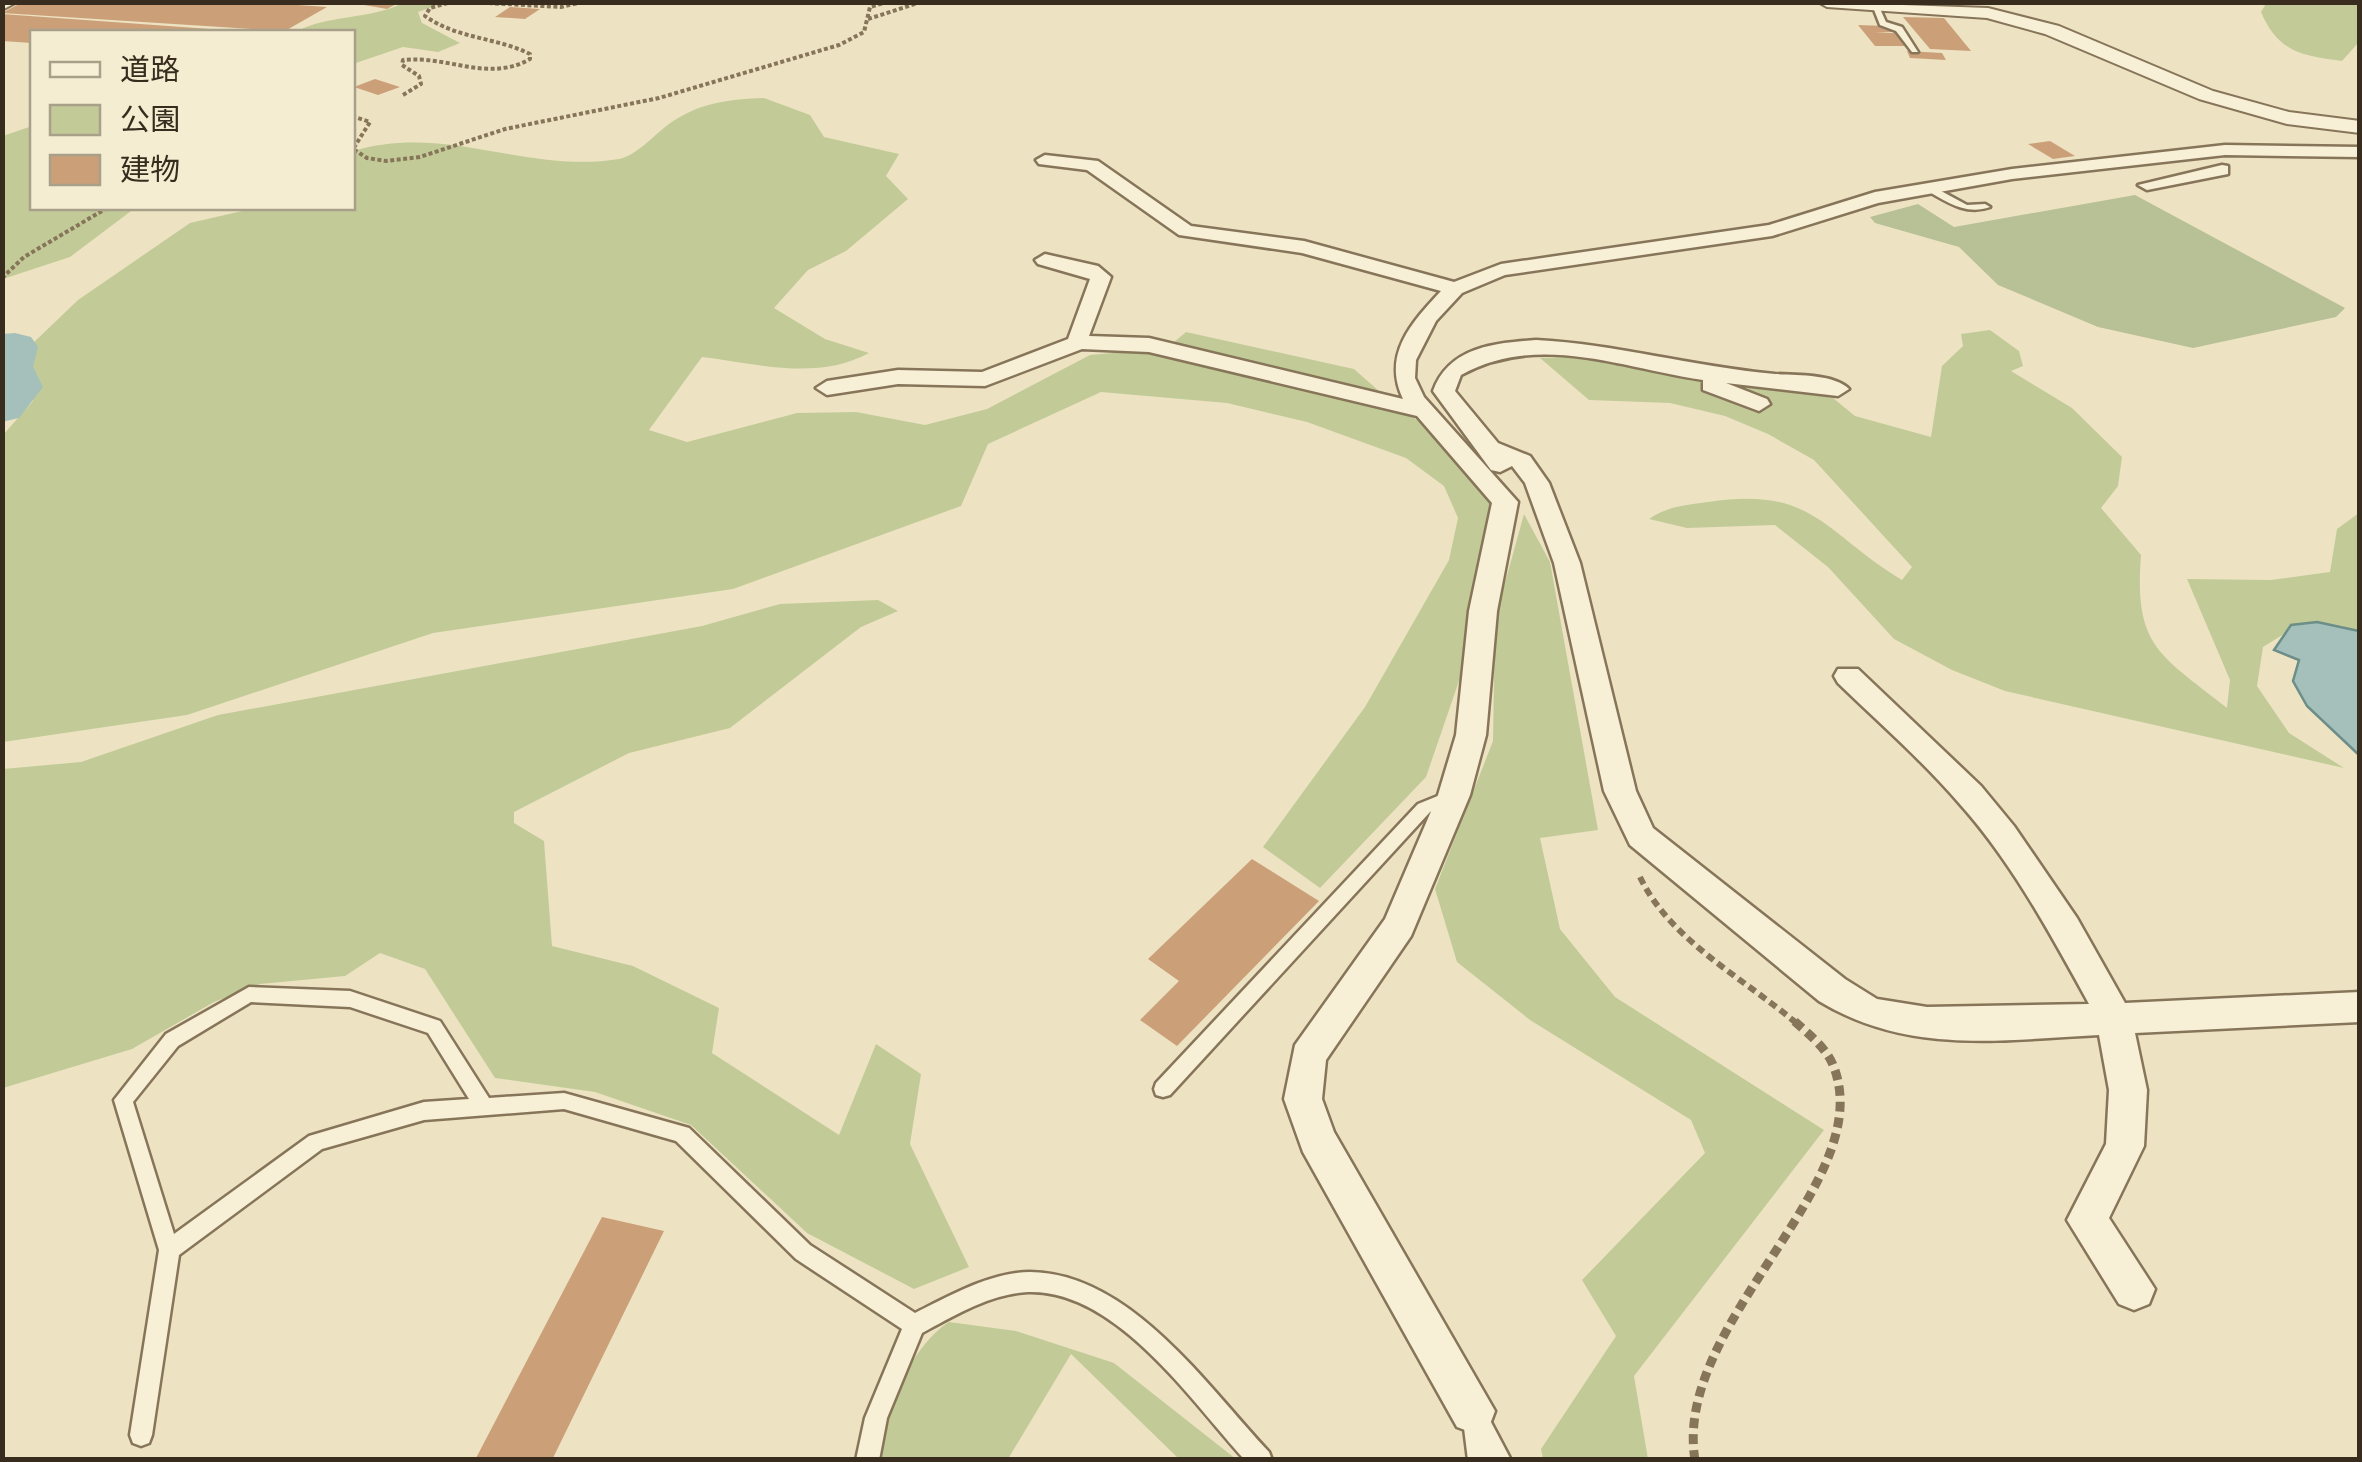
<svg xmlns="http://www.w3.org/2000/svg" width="2362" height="1462" font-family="'Playfair Display','Noto Sans JP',serif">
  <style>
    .green { fill: #c2cb97 }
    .cemetery { fill: #b8c096 }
    .water { fill: #a5c0ba; stroke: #6c8e88; stroke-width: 2.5 }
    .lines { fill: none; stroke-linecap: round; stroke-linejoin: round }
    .river { fill: #a5c0ba; fill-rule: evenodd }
    .building { fill: #cba079 }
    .service-casing { stroke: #87755a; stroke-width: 5 }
    .minor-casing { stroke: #87755a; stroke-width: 5 }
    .tertiary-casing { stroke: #87755a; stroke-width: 4 }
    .path-far2 { stroke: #87755a; stroke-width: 4; stroke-dasharray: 4 2.5; stroke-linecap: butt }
    .path-far1 { stroke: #87755a; stroke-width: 6; stroke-dasharray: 8 5; stroke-linecap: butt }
    .path { stroke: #87755a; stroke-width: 9; stroke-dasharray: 10 6; stroke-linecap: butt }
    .service { fill: #f8f0d6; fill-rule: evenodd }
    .minor { fill: #f8f0d6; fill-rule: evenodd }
    .tertiary { fill: #f8f0d6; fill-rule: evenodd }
  </style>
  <rect width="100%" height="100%" fill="#ede3c3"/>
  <g class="green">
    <path d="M2267,2l92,1v39l-17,19c-40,-5 -64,-9 -81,-49z"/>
    <path d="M403,3h40l-25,9 4,11 38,20 -22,9 -35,-5 -50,17 -1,-32h-57c35,-18 73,-12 108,-29z"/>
    <path d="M764,98l46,17 14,22 75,17 -13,22 22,23 -62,52 -38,19 -34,38 51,31 44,14c-51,28 -111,11 -167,4l-53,73 38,12 110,-29 59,-1 69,13 62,-16 103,-54 77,-7 19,-16 168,37 42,37 52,35 54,60 -30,100 -12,77 -34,99 -106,111 -57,-41 102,-140 84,-147 9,-42 -14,-32 -38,-28 -99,-36 -80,-19 -126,-11 -113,52 -27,62 -228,83 -300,44 -246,82 -184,27v-307l30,-34 -2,-56 47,-45 112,-77 65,-15h97l1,-57c93,-28 173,23 266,8 17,-3 36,-25 50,-35 29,-21 60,-25 95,-26z"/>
    <polygon points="32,126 32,208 135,208 70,257 3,279 3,136"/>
    <path d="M1990,330l29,21 4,15 -12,5 61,37 50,49 -4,29 -17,22 40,47c-7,92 18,99 86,153l3,-28 -43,-101 84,1 59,-8 7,-43 22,-16v120l-62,-7 -34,21 -6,39 32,47 55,35 -339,-77 -53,-21 -58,-31 -66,-72 -53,-42 -88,3 -38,-9c19,-13 37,-14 59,-17 106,-16 115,30 194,78l10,-13 -98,-107 -46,-26 -43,-18 -55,-13 -81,-3 -49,-42 48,-2 245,42 22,18 76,21 11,-71 21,-20 -2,-12z"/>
    <polygon points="1524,514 1550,562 1598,830 1540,838 1560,929 1615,997 1824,1130 1634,1376 1648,1459 1543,1459 1541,1449 1616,1336 1582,1280 1705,1153 1691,1120 1530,1020 1457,962 1435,889 1493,741 1495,619"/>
    <polygon points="878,600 898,611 861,627 730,728 629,753 514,812 514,823 544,841 552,946 633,966 719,1008 712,1053 839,1135 876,1044 921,1074 910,1144 969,1267 914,1289 807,1233 691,1125 595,1092 495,1078 425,969 380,953 345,976 260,984 214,1002 132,1049 3,1088 3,769 81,762 218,715 702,626 780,604"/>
    <path d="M949,1322l67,9 98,32 122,96h-57l-108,-105 -63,105 -134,1c6,-43 38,-115 75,-138z"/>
  </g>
  <polygon class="cemetery" points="2135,195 2345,308 2336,317 2193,348 2098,327 1998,285 1959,247 1875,223 1870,217 1918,204 1954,227"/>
  <polygon class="water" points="2317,622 2359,631 2359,755 2307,706 2293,681 2299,660 2274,650 2291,625"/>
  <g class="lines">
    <polygon class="river" points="15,333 31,337 38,347 33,367 43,387 19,418 2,422 2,334"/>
  </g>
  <g class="building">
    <polygon points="23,2 253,2 327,7 285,31 2,13"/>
    <polygon points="347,2 400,2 387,9"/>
    <polygon points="510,7 540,9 525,19 495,17"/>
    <polygon points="2,14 224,30 224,32 32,32 32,43 2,41"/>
    <polygon points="1903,17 1944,18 1971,51 1930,49"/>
    <polygon points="1858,25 1886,26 1892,32 1875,33 1895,33 1907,46 1875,46"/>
    <polygon points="1907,51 1942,53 1946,60 1910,58"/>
    <polygon points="375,79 400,87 378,95 354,87"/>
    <polygon points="2050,141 2075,156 2053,159 2028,144"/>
    <polygon points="1252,859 1319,901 1177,1046 1140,1020 1179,981 1148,959"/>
    <polygon points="602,1217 664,1231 552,1460 475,1460"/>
  </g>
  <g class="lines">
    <g class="service-casing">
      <g id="service">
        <polygon points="1871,2 1877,2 1886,22 1902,27 1918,52 1912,52 1896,31 1880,25"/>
        <path d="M1924,185h6l37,20 18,-1 5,3c-25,9 -44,-6 -66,-18z"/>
        <polygon points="1450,791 1456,793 1458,797 1456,801 1430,812 1170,1095 1163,1097 1156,1095 1154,1089 1156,1083 1418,804"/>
        <path d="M249,987l101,4 90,30 49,77 75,-5 125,35 121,117 105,68c34,-17 76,-41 115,-41 100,1 176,113 239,180l3,8h-27c-54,-59 -129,-171 -217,-168 -38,2 -73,23 -106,41l-35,85 -8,42h-23l9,-42 37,-89 -106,-70 -120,-118 -112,-32 -140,11 -102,29 -143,106 -27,180 -3,8 -8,3 -8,-3 -3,-8 29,-185 -45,-150 52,-66zM251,1002l99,5 78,26 41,66 -45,3 -115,34 -135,98 -41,-132 45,-56z"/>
        <polygon points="1475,1404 1483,1407 1511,1460 1468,1460 1463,1420 1467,1407"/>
      </g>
    </g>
    <g class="minor-casing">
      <g id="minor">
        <path d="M2225,145l135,2v10l-135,-2 -213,24 -134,24 -106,33 -267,39 -43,18 -26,28 -20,39 -1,18 9,19 94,105 -21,109 -11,124 -16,60 -59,141 -85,124 -4,39 12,33 161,279 -6,16 -16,6 -16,-6 -154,-275 -19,-53 11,-54 90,-126 53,-124 18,-60 13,-124 23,-108 -75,-87 -268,-64 -67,-3 -97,37 -87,-2 -71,11 -11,-7 11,-7 71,-11 84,2 86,-33 22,-60 -52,-15 -3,-4 10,-6 53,12 13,11 -22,59 60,2 254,61c-21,-44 8,-76 38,-108l-139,-38 -123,-18 -92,-65 -48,-6 -3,-4 9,-5 53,6 93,65 113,15 150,41 47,-18 268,-39 106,-33 137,-23z"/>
        <polygon points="2222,165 2228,166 2228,174 2147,190 2138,185"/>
        <path d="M1536,340c80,4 158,27 239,34 21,1 60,0 74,15l-11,7 -112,-13 41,16 3,5 -11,7 -56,-21v-10c-82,-12 -164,-48 -242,-5l-6,16 43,52 32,13 19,27 31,80 56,228 17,37 192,151 32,20 50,8 162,-3c-38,-69 -77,-142 -130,-201 -37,-43 -81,-81 -121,-120l-4,-7 4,-7h20l123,117 33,40 63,92 48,85 235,-11v30l-225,11 12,57 -3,56 -35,72 46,71 -6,15 -15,6 -15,-6 -52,-84 39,-76 3,-54 -10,-55c-99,5 -191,20 -280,-34l-189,-156 -26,-54 -50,-228 -29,-80 -13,-17 -12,6 -9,-2 -58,-79c16,-44 61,-48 103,-51z"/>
      </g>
    </g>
    <g class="tertiary-casing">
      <g id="tertiary">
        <polygon points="2,2 17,2 2,10"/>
        <polygon points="1818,2 1988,8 2059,26 2213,91 2289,112 2360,121 2360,133 2287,124 2199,99 2045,34 1987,18 1827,7"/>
      </g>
    </g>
    <g class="path-far2">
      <polyline points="469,2 561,7 583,2"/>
      <polyline points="868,19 921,2"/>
      <path d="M403,95l18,-11 -2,-8 -17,-11 1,-5c45,-5 85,23 127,-1v-5c-34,-17 -73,-15 -105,-38l5,-8 21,-6"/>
      <polyline points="352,116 370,122 353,149 367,158 386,161 420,157 505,129 659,98 839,45 864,32 870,7 887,2"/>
      <polyline points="2,278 24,257 107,208"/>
    </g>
    <path class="path-far1" d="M1640,877c30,63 103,101 155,145"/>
    <path class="path" d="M1695,1460c-23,-138 186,-278 138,-395 -7,-18 -27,-33 -41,-46"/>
    <use href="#service" class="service"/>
    <use href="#minor" class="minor"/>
    <use href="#tertiary" class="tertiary"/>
  </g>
  <rect width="2362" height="1462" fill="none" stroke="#372c1e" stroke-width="10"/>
  <rect x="30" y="30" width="325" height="180" fill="#f5edd2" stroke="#a9a08a" stroke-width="2.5"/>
  <rect x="50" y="62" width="50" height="15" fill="#f8f0d6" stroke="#a9a08a" stroke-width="2.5"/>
  <text x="120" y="80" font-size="30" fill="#372c1e">道路</text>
  <rect x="50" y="105" width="50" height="30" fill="#c2cb97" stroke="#a9a08a" stroke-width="2.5"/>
  <text x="120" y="130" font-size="30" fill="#372c1e">公園</text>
  <rect x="50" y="155" width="50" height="30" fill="#cba079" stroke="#a9a08a" stroke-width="2.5"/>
  <text x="120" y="180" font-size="30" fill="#372c1e">建物</text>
</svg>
